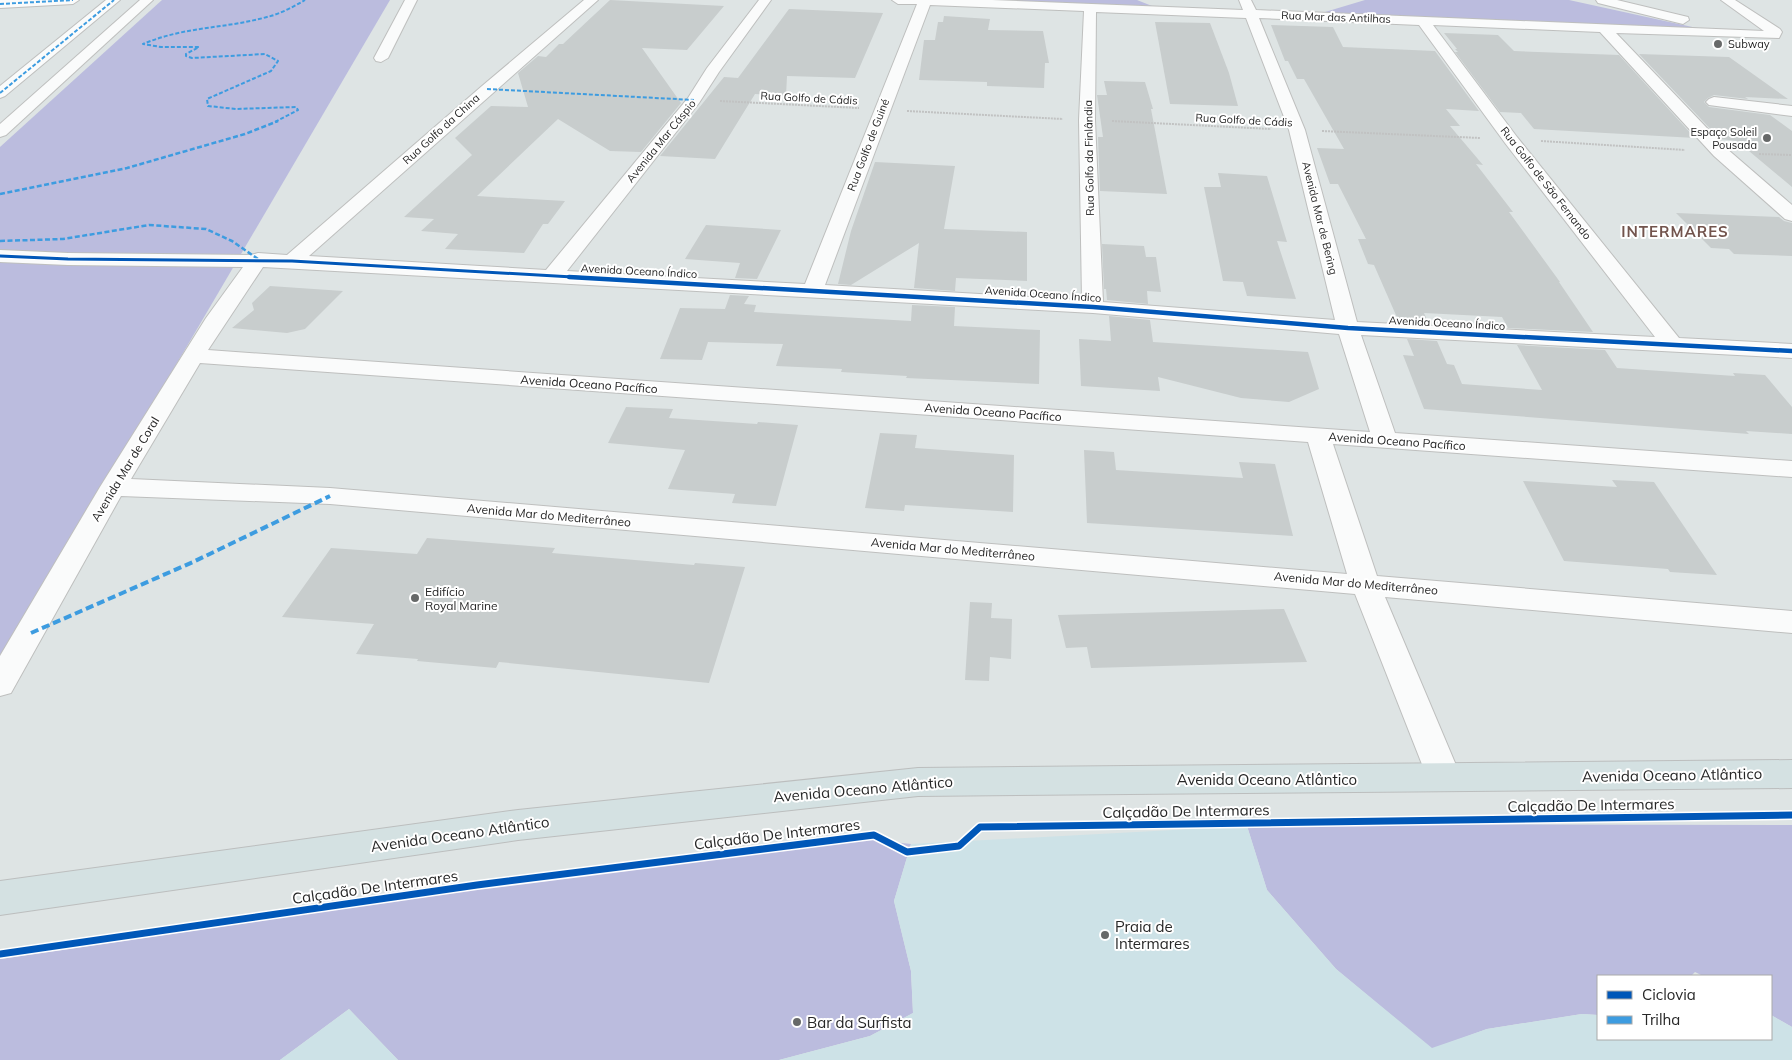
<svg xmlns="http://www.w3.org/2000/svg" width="1792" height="1060" font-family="Mulish,sans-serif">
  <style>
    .green { fill: #bbbcde }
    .sand { fill: #cde2e7 }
    .building { fill: #c8cdcd }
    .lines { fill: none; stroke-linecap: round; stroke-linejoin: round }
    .minor-casing { stroke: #bebfbe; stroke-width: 2 }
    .major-casing { stroke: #bcbebe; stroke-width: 2 }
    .path { stroke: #c1c2c2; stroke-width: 2; stroke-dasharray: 2 1; stroke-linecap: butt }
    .minor { fill: #fafbfb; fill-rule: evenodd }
    .major { fill: #d4e1e2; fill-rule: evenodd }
    .quiet-far2 { stroke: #3d9ce0; stroke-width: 2; stroke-dasharray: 4 2; stroke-linecap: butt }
    .quiet-far1 { stroke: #3d9ce0; stroke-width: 2.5; stroke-dasharray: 5 2.5; stroke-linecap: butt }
    .quiet { stroke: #3d9ce0; stroke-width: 4; stroke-dasharray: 8 4; stroke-linecap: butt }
    .cycleway-far2-casing { stroke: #fff; stroke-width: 5 }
    .cycleway-far1-casing { stroke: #fff; stroke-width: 7 }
    .cycleway-casing { stroke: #fff; stroke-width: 10 }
    .cycleway-far2 { stroke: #0057b8; stroke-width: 3 }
    .cycleway-far1 { stroke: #0057b8; stroke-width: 4.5 }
    .cycleway { stroke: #0057b8; stroke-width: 7 }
    .poi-dot { fill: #676969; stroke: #fff; stroke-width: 2 }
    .labels { text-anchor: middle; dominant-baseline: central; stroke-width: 4; stroke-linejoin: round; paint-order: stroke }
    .far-street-label { font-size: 11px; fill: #272727; stroke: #fff }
    .far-poi-label { font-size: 11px; fill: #272727; stroke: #fff; text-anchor: start }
    .street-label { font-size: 12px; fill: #272727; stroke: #fff }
    .poi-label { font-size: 12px; fill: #272727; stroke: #fff; text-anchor: start }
    .far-district-label { font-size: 15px; font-weight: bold; letter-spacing: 1px; fill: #72544d; stroke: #fff }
    .near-street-label { font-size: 15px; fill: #272727; stroke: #fff }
    .near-poi-label { font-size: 15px; fill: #272727; stroke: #fff; text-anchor: start }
  </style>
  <rect width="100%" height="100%" fill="#dee4e4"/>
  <g class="green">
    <polygon points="162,0 390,0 0,665 0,147"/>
    <polygon points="994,0 1137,0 1152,6"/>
    <polygon points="1365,0 1569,0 1706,30 1315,15"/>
    <polygon points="1336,824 1792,825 1792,1027 1771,1015 1771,976 1703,976 1695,972 1691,976 1598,976 1598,1015 1582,1014 1487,1029 1432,1049 1336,969 1267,890 1247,826"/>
    <polygon points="840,836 911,844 894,901 911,971 913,1013 870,1036 779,1060 398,1060 349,1009 280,1060 0,1060 0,959"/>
  </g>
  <g class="sand">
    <polygon points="1247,826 1267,890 1336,969 1432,1048 1487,1029 1582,1014 1598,1015 1598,1039 1771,1039 1771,1015 1792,1027 1792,1060 779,1060 870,1036 913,1013 911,971 894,901 911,844"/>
    <polygon points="349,1009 398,1060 280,1060"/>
  </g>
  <g class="building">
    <polygon points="610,0 724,6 687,50 642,48 681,103 641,152 610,151 558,119 477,196 565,201 548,224 543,224 524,253 445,249 458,234 421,231 434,219 404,217 472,155 455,138 491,106 528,107 518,73 538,56 546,57 559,44 563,44"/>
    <polygon points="789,9 883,13 855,78 787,76 786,96 755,94 715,159 660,156 724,77 738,78"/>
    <polygon points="944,16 990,19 988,30 1043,31 1049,63 1045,63 1044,88 987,86 987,82 919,80 924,40 935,40 938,22 943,22"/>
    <polygon points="1155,22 1210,23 1229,73 1238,106 1170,104"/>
    <polygon points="1271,25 1333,27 1343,47 1435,51 1479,111 1446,109 1460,126 1450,126 1483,165 1476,164 1513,212 1509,212 1560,282 1559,282 1593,332 1508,328 1502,317 1424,313 1429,324 1399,322 1374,265 1368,264 1358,239 1366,239 1338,184 1330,184 1317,148 1344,149 1304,79 1297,79 1288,61 1285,61"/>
    <polygon points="1444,33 1498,35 1514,51 1619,55 1695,138 1534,129 1521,113 1500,112 1455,52 1458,52 1455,49 1457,49"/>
    <polygon points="1639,54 1729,57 1788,99 1745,97 1748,99 1714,95 1708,98 1704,102 1709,107 1770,115 1792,131 1792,187 1737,141 1720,139"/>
    <polygon points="1104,81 1145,82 1153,109 1151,109 1167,194 1100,191 1098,137 1103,137 1097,95 1107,95"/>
    <polygon points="875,162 955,166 944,229 1027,232 1027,281 956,278 955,291 914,288 919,243 851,285 838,284 851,231"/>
    <polygon points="1218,173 1267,176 1287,242 1277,241 1296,299 1247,296 1243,282 1223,281 1204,187 1221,187"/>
    <polygon points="1676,213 1779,217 1784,221 1792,223 1792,256 1734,254 1729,249 1711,248"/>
    <polygon points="706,225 781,230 757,279 735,278 740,263 685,259"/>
    <polygon points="1102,244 1144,246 1146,257 1156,257 1161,292 1147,291 1148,304 1107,300 1106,289 1104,289"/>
    <polygon points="270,286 343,291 305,329 287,333 232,328 254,310 252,303"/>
    <polygon points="730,295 749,296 744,304 756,305 754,312 911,321 912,305 955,307 954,326 1040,330 1039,384 906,378 907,376 841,372 842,369 776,366 783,344 708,342 702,360 660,359 680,308 725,309"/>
    <polygon points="1109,316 1150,320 1153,342 1308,352 1319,389 1289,402 1241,398 1158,377 1160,391 1081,386 1079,339 1111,341"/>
    <polygon points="1407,339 1437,341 1447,364 1454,365 1462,384 1542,390 1517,345 1605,350 1617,368 1735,376 1733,373 1765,375 1792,407 1792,434 1746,431 1749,434 1424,409 1403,355 1414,356"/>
    <polygon points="626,407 673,409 669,418 757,424 758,422 798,425 776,506 732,503 735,494 668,489 685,450 608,443"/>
    <polygon points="880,433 917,435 915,448 1014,455 1013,512 905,505 904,511 865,508"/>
    <polygon points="1084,450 1114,452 1116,470 1243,478 1239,462 1275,464 1293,536 1087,523"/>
    <polygon points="1612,480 1654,482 1717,575 1670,572 1668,569 1564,561 1523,481 1617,487"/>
    <polygon points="427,538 555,548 552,553 694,565 695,563 745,567 709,683 499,662 496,668 417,661 418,659 356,654 374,624 282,617 331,548 417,554"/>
    <polygon points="970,602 992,603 991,618 1012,619 1011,659 990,657 989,681 965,680"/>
    <polygon points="1284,609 1307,662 1091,668 1087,647 1066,648 1058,615"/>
  </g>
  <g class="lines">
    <g class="minor-casing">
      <g id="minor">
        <polygon points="0,0 79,0 73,4 0,8"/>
        <polygon points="106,0 120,0 5,96 0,98 0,86"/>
        <polygon points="140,0 153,0 6,135 0,137 0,124"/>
        <polygon points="405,0 417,0 388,58 381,62 376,61 374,58"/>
        <path d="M584,0h14l-289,256 237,14 142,-172 19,-30 52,-68h12l-52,72 -20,31 -132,168 238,13 112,-280h-19l-6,-4h100l251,10 -4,-10h12l5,10 508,21 -43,-31h14l45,29 2,3 -3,6 -163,-5 110,115 66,57v16l-7,-2 -71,-63 -114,-124 -167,-7 84,112 162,201 113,6v14l-431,-23 34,98 397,28v16l-459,-33 44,132 415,35v22l-407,-36 76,180 -5,10 -12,4 -12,-4 -5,-10 -72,-183 -1025,-90 -209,-8 -110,197 -11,3v-40l100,-169 106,-169 37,-51 -175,-2 -68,-3v-12l68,3 183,2 7,-2 29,2 195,-169zM930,5l154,6 -5,109 3,180 -257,-15zM1096,12l150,6 43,112 46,190 -232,-18 -8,-182zM1259,18l160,7 86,118 150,194 -298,-15 -52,-192zM263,267l830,46 246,21 31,98 -1162,-82zM200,363l1108,79 39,132 -1017,-86 -199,-9z"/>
        <polygon points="1596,0 1617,0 1688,17 1689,20 1683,24 1598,3"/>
        <polygon points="1714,97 1792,106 1792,116 1709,105 1706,102 1709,99"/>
      </g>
    </g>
    <g class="major-casing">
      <polygon id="major" points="1792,760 1792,788 918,796 518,840 0,915 0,881 518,810 918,768"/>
    </g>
    <g class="path">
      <polyline points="720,101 859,108"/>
      <polyline points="907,111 1063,119"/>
      <polyline points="1112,121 1271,129"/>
      <polyline points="1322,131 1480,138"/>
      <polyline points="1541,141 1685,150"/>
      <polyline points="1759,154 1792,155"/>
    </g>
    <use href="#minor" class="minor"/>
    <use href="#major" class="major"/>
    <g class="quiet-far2">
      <polyline points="0,4 73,0"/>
      <polyline points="487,89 694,100"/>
      <polyline points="0,93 114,0"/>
      <path d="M275,122l23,-12 -2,-3 -60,2 -28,-3 -1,-7 64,-28 7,-10 -13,-7 -73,4 -6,-2v-2l13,-7h-38l-18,-3c43,-18 81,-15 124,-27 13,-3 26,-10 38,-17"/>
    </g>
    <g class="quiet-far1">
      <polyline points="0,194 127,168 245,134 278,121"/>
      <polyline points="0,241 63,239 149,225 206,229 232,241 258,259"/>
    </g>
    <polyline class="quiet" points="31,633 193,562 330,496"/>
    <g class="cycleway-far2-casing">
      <polyline id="cycleway-far2" points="0,256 68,259 292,261 590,278"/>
    </g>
    <g class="cycleway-far1-casing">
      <polyline id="cycleway-far1" points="569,277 1093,307 1348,328 1792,351"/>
    </g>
    <g class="cycleway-casing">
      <polyline id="cycleway" points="0,954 477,885 874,835 907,852 959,846 980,827 1792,815"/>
    </g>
    <use href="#cycleway-far2" class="cycleway-far2"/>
    <use href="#cycleway-far1" class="cycleway-far1"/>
    <use href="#cycleway" class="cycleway"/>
  </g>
  <g class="poi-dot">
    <circle cx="1718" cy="44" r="5"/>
    <circle cx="1767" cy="138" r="5"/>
    <circle cx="415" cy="598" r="5"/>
    <circle cx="1105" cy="935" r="5"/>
    <circle cx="797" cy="1022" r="5"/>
  </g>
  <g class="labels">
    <g class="far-street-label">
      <text transform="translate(1336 17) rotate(2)">Rua Mar das Antilhas</text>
      <text transform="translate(809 98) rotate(3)">Rua Golfo de Cádis</text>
      <text transform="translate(1244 120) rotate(3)">Rua Golfo de Cádis</text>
      <text transform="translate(441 129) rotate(-42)">Rua Golfo da China</text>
      <text transform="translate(661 141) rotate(-51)">Avenida Mar Cáspio</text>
      <text transform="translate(868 145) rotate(-69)">Rua Golfo de Guiné</text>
      <text transform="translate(1089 158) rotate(-91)">Rua Golfo da Finlândia</text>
      <text transform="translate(1546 183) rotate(52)">Rua Golfo de São Fernando</text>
      <text transform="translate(1320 218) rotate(76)">Avenida Mar de Bering</text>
      <text transform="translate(639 271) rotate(3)">Avenida Oceano Índico</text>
      <text transform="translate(1043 294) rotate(4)">Avenida Oceano Índico</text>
      <text transform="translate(1447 323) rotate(3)">Avenida Oceano Índico</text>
    </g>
    <g class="far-poi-label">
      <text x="1728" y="44">Subway</text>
      <text x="1757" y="132" text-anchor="end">Espaço Soleil<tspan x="1757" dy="13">Pousada</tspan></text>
    </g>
    <g class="street-label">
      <text transform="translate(589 384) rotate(4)">Avenida Oceano Pacífico</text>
      <text transform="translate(993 412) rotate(4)">Avenida Oceano Pacífico</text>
      <text transform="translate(1397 441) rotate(4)">Avenida Oceano Pacífico</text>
      <text transform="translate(125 469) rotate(-59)">Avenida Mar de Coral</text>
      <text transform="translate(549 515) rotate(5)">Avenida Mar do Mediterrâneo</text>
      <text transform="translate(953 549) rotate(5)">Avenida Mar do Mediterrâneo</text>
      <text transform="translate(1356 583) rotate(5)">Avenida Mar do Mediterrâneo</text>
    </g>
    <g class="poi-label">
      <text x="425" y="591">Edifício<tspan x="425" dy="14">Royal Marine</tspan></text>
    </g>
    <g class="far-district-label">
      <text x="1675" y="231">INTERMARES</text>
    </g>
    <g class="near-street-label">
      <text transform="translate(1672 775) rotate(-1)">Avenida Oceano Atlântico</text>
      <text x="1267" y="779">Avenida Oceano Atlântico</text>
      <text transform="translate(863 789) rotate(-5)">Avenida Oceano Atlântico</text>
      <text transform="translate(1591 805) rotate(-1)">Calçadão De Intermares</text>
      <text transform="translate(1186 811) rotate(-1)">Calçadão De Intermares</text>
      <text transform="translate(460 834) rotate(-8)">Avenida Oceano Atlântico</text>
      <text transform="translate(777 834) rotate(-7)">Calçadão De Intermares</text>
      <text transform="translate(375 887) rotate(-8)">Calçadão De Intermares</text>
    </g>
    <g class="near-poi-label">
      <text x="1115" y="926">Praia de<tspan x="1115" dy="17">Intermares</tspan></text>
      <text x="807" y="1022">Bar da Surfista</text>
    </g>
  </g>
  <rect x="1597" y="975" width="175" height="65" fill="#ffffff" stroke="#a9a9a9"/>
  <rect x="1607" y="991" width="25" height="8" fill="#0057b8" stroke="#a9a9a9"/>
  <text x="1642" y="1000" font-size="15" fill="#272727">Ciclovia</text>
  <rect x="1607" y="1016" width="25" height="8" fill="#3d9ce0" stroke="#a9a9a9"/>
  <text x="1642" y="1025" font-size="15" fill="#272727">Trilha</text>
</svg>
